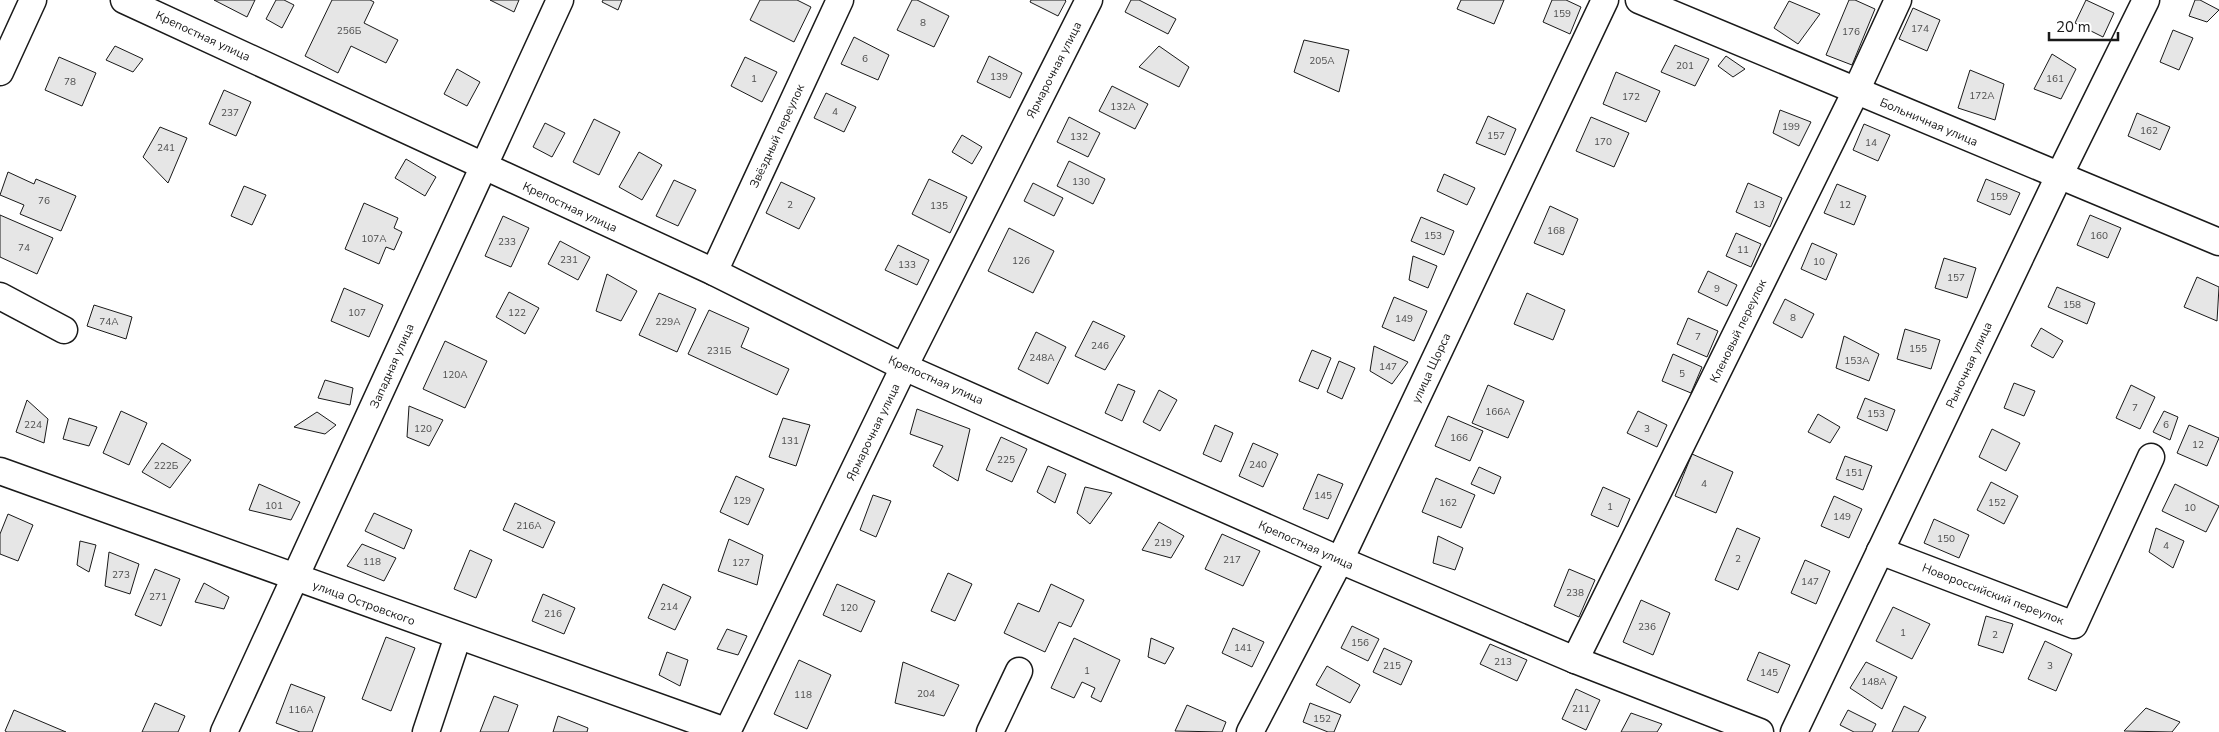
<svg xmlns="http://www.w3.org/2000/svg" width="2219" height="732" font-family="'Nunito Sans',sans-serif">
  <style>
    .building { fill: #e6e6e6; stroke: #1a1a1a }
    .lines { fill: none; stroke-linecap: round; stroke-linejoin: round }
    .minor-casing { stroke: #1a1a1a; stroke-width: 29 }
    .minor { stroke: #fff; stroke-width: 26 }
    .labels { text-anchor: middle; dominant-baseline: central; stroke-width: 4; stroke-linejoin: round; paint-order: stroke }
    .number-label { font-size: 10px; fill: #4d4d4d }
    .street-label { font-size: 12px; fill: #1a1a1a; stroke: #fff }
  </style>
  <rect width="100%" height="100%" fill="#fff"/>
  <g class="building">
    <polygon points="214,0 255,0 247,17"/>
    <polygon points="276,0 284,0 294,5 282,28 266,19"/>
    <polygon points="332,0 370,0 374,2 364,23 398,40 386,63 351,46 338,73 305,56"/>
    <polygon points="490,0 519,0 514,12"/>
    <polygon points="603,0 622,0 618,10 602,2"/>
    <polygon points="760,0 797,0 811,7 794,42 750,20"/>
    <polygon points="912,0 917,0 949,16 934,47 897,30"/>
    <polygon points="1031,0 1065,0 1066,1 1058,16 1030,2"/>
    <polygon points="1131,0 1139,0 1176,19 1168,34 1125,12"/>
    <polygon points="1461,0 1504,0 1494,24 1457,9"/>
    <polygon points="1552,0 1566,0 1581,7 1570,34 1543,22"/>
    <polygon points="1849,0 1855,0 1875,9 1852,65 1826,55"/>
    <polygon points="2086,0 2114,13 2103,37 2075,23"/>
    <polygon points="2195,0 2200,0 2219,10 2207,22 2189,16"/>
    <polygon points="1789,1 1820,14 1798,44 1774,28"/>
    <polygon points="1913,8 1940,20 1927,51 1899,39"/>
    <polygon points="2173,30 2193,38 2179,70 2160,62"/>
    <polygon points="854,37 889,55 878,80 841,64"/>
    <polygon points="1304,40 1349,50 1339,92 1294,72"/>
    <polygon points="1675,45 1709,59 1695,86 1661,72"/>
    <polygon points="115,46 143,59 133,72 106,60"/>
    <polygon points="1159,46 1189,67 1179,87 1139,67"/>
    <polygon points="2052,54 2076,69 2061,99 2034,89"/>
    <polygon points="989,56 1022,73 1010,98 977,82"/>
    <polygon points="1726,56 1745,69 1733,77 1718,66"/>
    <polygon points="59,57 96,73 82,106 45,90"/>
    <polygon points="745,57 777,72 762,102 731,86"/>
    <polygon points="457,69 480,82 467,106 444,94"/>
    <polygon points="1970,70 2004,84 1995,120 1958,108"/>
    <polygon points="1616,72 1660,91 1646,122 1603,104"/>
    <polygon points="1112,86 1148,104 1135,129 1099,111"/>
    <polygon points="224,90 251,102 236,136 209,124"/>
    <polygon points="826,93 856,107 844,132 814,118"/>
    <polygon points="1780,110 1811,122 1799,146 1773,133"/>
    <polygon points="2137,113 2170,127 2160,150 2128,136"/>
    <polygon points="1488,116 1516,129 1505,155 1476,143"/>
    <polygon points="1069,117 1100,133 1088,157 1057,142"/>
    <polygon points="1591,117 1629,133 1614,167 1576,151"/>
    <polygon points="594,119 620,132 599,175 573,162"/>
    <polygon points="545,123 565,133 552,157 533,147"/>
    <polygon points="1864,124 1890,135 1878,161 1853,150"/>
    <polygon points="160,127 187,138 168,183 143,157"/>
    <polygon points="962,135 982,147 972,164 952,152"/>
    <polygon points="639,152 662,165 642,200 619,187"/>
    <polygon points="406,159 436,177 425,196 395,178"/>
    <polygon points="1069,161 1105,179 1093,204 1057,186"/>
    <polygon points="8,172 34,184 36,179 76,196 61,231 20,214 24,205 0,195"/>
    <polygon points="1444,174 1475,188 1467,205 1437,191"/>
    <polygon points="929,179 967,197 950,233 912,214"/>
    <polygon points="1986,179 2020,193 2010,215 1977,201"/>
    <polygon points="674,180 696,190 678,226 656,216"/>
    <polygon points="781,182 815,198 799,229 766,213"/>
    <polygon points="1033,183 1063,198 1054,216 1024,201"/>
    <polygon points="1748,183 1782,198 1770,227 1736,212"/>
    <polygon points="1837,184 1866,196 1854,225 1824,213"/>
    <polygon points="244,186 266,195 252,225 231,216"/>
    <polygon points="364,203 398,218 394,228 402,232 394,250 386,247 379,264 345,249"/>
    <polygon points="1550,206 1578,219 1563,255 1534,243"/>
    <polygon points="0,215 53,238 37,274 0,257"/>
    <polygon points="2090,215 2121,228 2108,258 2077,245"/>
    <polygon points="503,216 529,228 511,267 485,256"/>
    <polygon points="1421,217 1454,231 1444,255 1411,241"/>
    <polygon points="1009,228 1054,251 1033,293 988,271"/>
    <polygon points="1736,233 1761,244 1751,267 1726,256"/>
    <polygon points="560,241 590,257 578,280 548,264"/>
    <polygon points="1812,243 1837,254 1826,280 1801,269"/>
    <polygon points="898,245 929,260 917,285 885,270"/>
    <polygon points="1413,256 1437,266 1428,288 1409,280"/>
    <polygon points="1944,258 1976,268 1967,298 1935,288"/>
    <polygon points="1708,271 1737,285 1727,306 1698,292"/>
    <polygon points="607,274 637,291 621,321 596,311"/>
    <polygon points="2197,277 2219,287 2217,321 2184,307"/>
    <polygon points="2057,287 2095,303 2087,324 2048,307"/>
    <polygon points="344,288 383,305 369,337 331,321"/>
    <polygon points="509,292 539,308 525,334 496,317"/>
    <polygon points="659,293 696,309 677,352 639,335"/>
    <polygon points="1527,293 1565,310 1553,340 1514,324"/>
    <polygon points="1394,297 1427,311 1414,341 1382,327"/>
    <polygon points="1785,299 1814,314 1802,338 1773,323"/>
    <polygon points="94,305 132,317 126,339 87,326"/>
    <polygon points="709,310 749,328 741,347 789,369 777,395 688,354"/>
    <polygon points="1688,318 1718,331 1707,357 1677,344"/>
    <polygon points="1093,321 1125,336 1105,370 1075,356"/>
    <polygon points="2041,328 2063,341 2053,358 2031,346"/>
    <polygon points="1905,329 1940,340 1931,369 1897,359"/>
    <polygon points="1036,332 1066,347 1048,384 1018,369"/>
    <polygon points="1844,336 1879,354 1869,381 1836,368"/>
    <polygon points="445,341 487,361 465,408 423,389"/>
    <polygon points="1374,346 1408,362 1392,384 1370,371"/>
    <polygon points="1312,350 1331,358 1318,389 1299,381"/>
    <polygon points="1673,354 1702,367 1691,393 1662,381"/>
    <polygon points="1339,361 1355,368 1342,399 1327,392"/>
    <polygon points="325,380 353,388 350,405 318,398"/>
    <polygon points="2014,383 2035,391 2024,416 2004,408"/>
    <polygon points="1118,384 1135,391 1122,421 1105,413"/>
    <polygon points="1488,385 1524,401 1508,438 1472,423"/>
    <polygon points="2131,385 2155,397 2140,429 2116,418"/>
    <polygon points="1159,390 1177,400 1160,431 1143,422"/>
    <polygon points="1865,398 1895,410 1887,431 1857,418"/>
    <polygon points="27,400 48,419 44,443 16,432"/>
    <polygon points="409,406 443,420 429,446 407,437"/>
    <polygon points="917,409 970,429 958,481 933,466 943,446 910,434"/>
    <polygon points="121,411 147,423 129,465 103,453"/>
    <polygon points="1638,411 1667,425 1657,447 1627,433"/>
    <polygon points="2164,411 2178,417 2170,440 2153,432"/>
    <polygon points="317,412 336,425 325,434 294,427"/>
    <polygon points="1818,414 1840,427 1830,443 1808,432"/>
    <polygon points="1448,416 1483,431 1470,461 1435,446"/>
    <polygon points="69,418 97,427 89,446 63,439"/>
    <polygon points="783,418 810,425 796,466 769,457"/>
    <polygon points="1215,425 1233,433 1221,462 1203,454"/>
    <polygon points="2189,425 2219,438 2207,466 2177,453"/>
    <polygon points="1992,429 2020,443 2006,471 1979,457"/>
    <polygon points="1001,437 1027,449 1012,482 986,470"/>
    <polygon points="162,443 191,460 170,488 142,472"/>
    <polygon points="1253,443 1278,454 1263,487 1239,476"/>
    <polygon points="1692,454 1733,472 1716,513 1675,496"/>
    <polygon points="1845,456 1872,466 1863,490 1836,479"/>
    <polygon points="1048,466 1066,474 1055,503 1037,492"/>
    <polygon points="1479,467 1501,477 1494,494 1471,484"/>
    <polygon points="1318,474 1343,484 1328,519 1303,509"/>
    <polygon points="736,476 764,489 748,525 720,512"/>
    <polygon points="1436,478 1475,495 1461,528 1422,512"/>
    <polygon points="1991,482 2018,496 2004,524 1977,510"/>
    <polygon points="259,484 300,502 291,520 249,510"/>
    <polygon points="2175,484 2219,506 2206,532 2162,511"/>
    <polygon points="1085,487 1112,493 1090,524 1077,513"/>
    <polygon points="1603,487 1630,499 1618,527 1591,515"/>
    <polygon points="873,495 891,501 876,537 860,530"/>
    <polygon points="1834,496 1862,509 1849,538 1821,526"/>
    <polygon points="515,503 555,522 543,548 503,530"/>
    <polygon points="374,513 412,530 404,549 365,531"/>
    <polygon points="8,514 33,525 18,561 0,554 0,534"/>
    <polygon points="1934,519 1969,535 1959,558 1924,543"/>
    <polygon points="1159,522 1184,536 1171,558 1142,550"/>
    <polygon points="1737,528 1760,538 1738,590 1715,580"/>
    <polygon points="2156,528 2184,541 2173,568 2149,552"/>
    <polygon points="1222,534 1260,551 1243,586 1205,569"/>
    <polygon points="1438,536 1463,548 1455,570 1433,563"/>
    <polygon points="729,539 763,555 757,585 718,571"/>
    <polygon points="80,541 96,545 89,572 77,565"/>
    <polygon points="362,544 396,558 384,581 347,566"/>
    <polygon points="470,550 492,560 476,598 454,589"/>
    <polygon points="109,552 139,564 130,594 105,586"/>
    <polygon points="1805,560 1830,571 1816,604 1791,593"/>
    <polygon points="155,569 180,579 161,626 135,615"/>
    <polygon points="1569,569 1595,580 1579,617 1554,606"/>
    <polygon points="948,573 972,584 955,621 931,611"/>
    <polygon points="204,583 229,597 224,609 195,602"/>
    <polygon points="663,584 691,597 675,630 648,618"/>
    <polygon points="837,584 875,601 861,632 823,615"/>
    <polygon points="1051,584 1084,600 1071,627 1059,622 1045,652 1004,633 1018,603 1039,612"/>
    <polygon points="543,594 575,608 564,634 532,621"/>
    <polygon points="1641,600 1670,613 1653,655 1623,642"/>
    <polygon points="1893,607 1930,624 1912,659 1876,641"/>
    <polygon points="1986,616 2013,624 2003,653 1978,645"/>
    <polygon points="1352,626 1379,639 1368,661 1341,648"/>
    <polygon points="1233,628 1264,642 1252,667 1222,653"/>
    <polygon points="727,629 747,636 738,655 717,649"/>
    <polygon points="386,637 415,648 391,711 362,699"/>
    <polygon points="1074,638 1120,660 1101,702 1091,697 1095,688 1082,682 1074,698 1051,688"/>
    <polygon points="1151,638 1174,648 1165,664 1148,657"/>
    <polygon points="2045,641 2072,654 2056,691 2028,679"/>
    <polygon points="1490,644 1527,660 1517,681 1480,664"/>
    <polygon points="1384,648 1412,661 1401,685 1373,672"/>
    <polygon points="667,652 688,660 680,686 659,675"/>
    <polygon points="1759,652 1790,665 1778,693 1747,680"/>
    <polygon points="799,660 831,675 807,729 774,714"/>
    <polygon points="903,662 959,685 944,716 895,703"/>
    <polygon points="1866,662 1897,677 1882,709 1850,688"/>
    <polygon points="1327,666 1360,685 1350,703 1316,685"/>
    <polygon points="291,684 325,697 312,732 300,732 276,723"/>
    <polygon points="1576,689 1600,700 1586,730 1562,719"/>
    <polygon points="494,696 518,705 508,732 480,732"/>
    <polygon points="155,703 185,716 178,732 142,732"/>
    <polygon points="1310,703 1341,715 1334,732 1328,732 1303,722"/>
    <polygon points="1187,705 1226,722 1222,732 1175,731"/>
    <polygon points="1904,706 1926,717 1918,732 1892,732"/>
    <polygon points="2146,708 2180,722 2172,732 2124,731"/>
    <polygon points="14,710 66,732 7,732 5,731"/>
    <polygon points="1848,710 1876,724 1872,732 1854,732 1840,725"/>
    <polygon points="1631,713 1662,724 1657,732 1621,732"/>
    <polygon points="558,716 588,728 587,732 553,732"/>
  </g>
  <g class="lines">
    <g class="minor-casing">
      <g id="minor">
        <polyline points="124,0 714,272 904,367 1340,560 1575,660 1760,732"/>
        <polyline points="1639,0 2219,242"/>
        <polyline points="0,72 33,0"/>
        <polyline points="714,272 840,0"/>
        <polyline points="0,296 64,330"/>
        <polyline points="0,471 728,732"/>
        <polyline points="1880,551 2074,625 2151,457"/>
        <polyline points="1575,660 1856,91 1898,0"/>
        <polyline points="224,732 560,0"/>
        <polyline points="426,732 458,636"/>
        <polyline points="727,732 904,367 1089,0"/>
        <polyline points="990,732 1019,671"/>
        <polyline points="1250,732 1340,560 1605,0"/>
        <polyline points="1794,732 2059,176 2146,0"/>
      </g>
    </g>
    <use href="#minor" class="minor"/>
  </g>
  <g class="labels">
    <g class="number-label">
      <text x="1562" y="14">159</text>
      <text x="923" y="23">8</text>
      <text x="1920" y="29">174</text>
      <text x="349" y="31">256Б</text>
      <text x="1851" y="32">176</text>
      <text x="865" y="59">6</text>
      <text x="1322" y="61">205А</text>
      <text x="1685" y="66">201</text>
      <text x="999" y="77">139</text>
      <text x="754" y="79">1</text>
      <text x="2055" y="79">161</text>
      <text x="70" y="82">78</text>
      <text x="1982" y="96">172А</text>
      <text x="1631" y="97">172</text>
      <text x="1123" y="107">132А</text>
      <text x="835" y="112">4</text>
      <text x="230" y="113">237</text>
      <text x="1791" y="127">199</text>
      <text x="2149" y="131">162</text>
      <text x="1496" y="136">157</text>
      <text x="1079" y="137">132</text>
      <text x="1603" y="142">170</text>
      <text x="1871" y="143">14</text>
      <text x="166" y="148">241</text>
      <text x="1081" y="182">130</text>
      <text x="1999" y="197">159</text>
      <text x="44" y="201">76</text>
      <text x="790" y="205">2</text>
      <text x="1759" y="205">13</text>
      <text x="1845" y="205">12</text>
      <text x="939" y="206">135</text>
      <text x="1556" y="231">168</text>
      <text x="1433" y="236">153</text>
      <text x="2099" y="236">160</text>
      <text x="374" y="239">107А</text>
      <text x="507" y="242">233</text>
      <text x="24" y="248">74</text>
      <text x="1743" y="250">11</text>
      <text x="569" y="260">231</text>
      <text x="1021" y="261">126</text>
      <text x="1819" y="262">10</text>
      <text x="907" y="265">133</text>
      <text x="1956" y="278">157</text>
      <text x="1717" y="289">9</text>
      <text x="2072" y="305">158</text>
      <text x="357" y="313">107</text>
      <text x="517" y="313">122</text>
      <text x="1793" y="318">8</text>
      <text x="1404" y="319">149</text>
      <text x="109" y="322">74А</text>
      <text x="668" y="322">229А</text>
      <text x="1698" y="337">7</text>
      <text x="1100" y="346">246</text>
      <text x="1918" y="349">155</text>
      <text x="719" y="351">231Б</text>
      <text x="1042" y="358">248А</text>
      <text x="1857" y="361">153А</text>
      <text x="1388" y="367">147</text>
      <text x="1682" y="374">5</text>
      <text x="455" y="375">120А</text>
      <text x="2135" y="408">7</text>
      <text x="1498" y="412">166А</text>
      <text x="1876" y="414">153</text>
      <text x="33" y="425">224</text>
      <text x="2166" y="425">6</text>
      <text x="423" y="429">120</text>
      <text x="1647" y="429">3</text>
      <text x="1459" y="438">166</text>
      <text x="790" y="441">131</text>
      <text x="2198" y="445">12</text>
      <text x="1006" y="460">225</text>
      <text x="1258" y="465">240</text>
      <text x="166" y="466">222Б</text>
      <text x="1854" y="473">151</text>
      <text x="1704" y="484">4</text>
      <text x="1323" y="496">145</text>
      <text x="742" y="501">129</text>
      <text x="1448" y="503">162</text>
      <text x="1997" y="503">152</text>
      <text x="274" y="506">101</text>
      <text x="1610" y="507">1</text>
      <text x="2190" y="508">10</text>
      <text x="1842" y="517">149</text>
      <text x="529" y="526">216А</text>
      <text x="1946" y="539">150</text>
      <text x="1163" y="543">219</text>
      <text x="2166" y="546">4</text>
      <text x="1738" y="559">2</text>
      <text x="1232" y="560">217</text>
      <text x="372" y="562">118</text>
      <text x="741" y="563">127</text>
      <text x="121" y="575">273</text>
      <text x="1810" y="582">147</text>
      <text x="1575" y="593">238</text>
      <text x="158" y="597">271</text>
      <text x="669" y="607">214</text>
      <text x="849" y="608">120</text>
      <text x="553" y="614">216</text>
      <text x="1647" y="627">236</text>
      <text x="1903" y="633">1</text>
      <text x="1995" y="635">2</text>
      <text x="1360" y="643">156</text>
      <text x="1243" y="648">141</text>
      <text x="1503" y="662">213</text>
      <text x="1392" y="666">215</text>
      <text x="2050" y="666">3</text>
      <text x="1087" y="671">1</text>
      <text x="1769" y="673">145</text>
      <text x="1874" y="682">148А</text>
      <text x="926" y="694">204</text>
      <text x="803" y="695">118</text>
      <text x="1581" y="709">211</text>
      <text x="301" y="710">116А</text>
      <text x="1322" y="719">152</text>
    </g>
    <g class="street-label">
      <text transform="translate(203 36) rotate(25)">Крепостная улица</text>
      <text transform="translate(1054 70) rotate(-63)">Ярмарочная улица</text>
      <text transform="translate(1929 122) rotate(23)">Больничная улица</text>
      <text transform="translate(777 136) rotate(-65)">Звёздный переулок</text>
      <text transform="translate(570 207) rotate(25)">Крепостная улица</text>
      <text transform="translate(1738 331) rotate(-64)">Кленовый переулок</text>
      <text transform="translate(1969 365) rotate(-65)">Рыночная улица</text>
      <text transform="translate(392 366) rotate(-66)">Западная улица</text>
      <text transform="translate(1431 368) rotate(-65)">улица Щорса</text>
      <text transform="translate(936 380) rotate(24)">Крепостная улица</text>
      <text transform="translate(873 432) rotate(-64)">Ярмарочная улица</text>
      <text transform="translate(1306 545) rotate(24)">Крепостная улица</text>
      <text transform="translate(1993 594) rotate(21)">Новороссийский переулок</text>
      <text transform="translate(364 603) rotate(20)">улица Островского</text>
    </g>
  </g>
  <path d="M2049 32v8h69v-8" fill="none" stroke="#1a1a1a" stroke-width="2.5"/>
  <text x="2056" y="32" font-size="15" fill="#1a1a1a" stroke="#ffffff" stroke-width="4" paint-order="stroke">20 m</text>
</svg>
